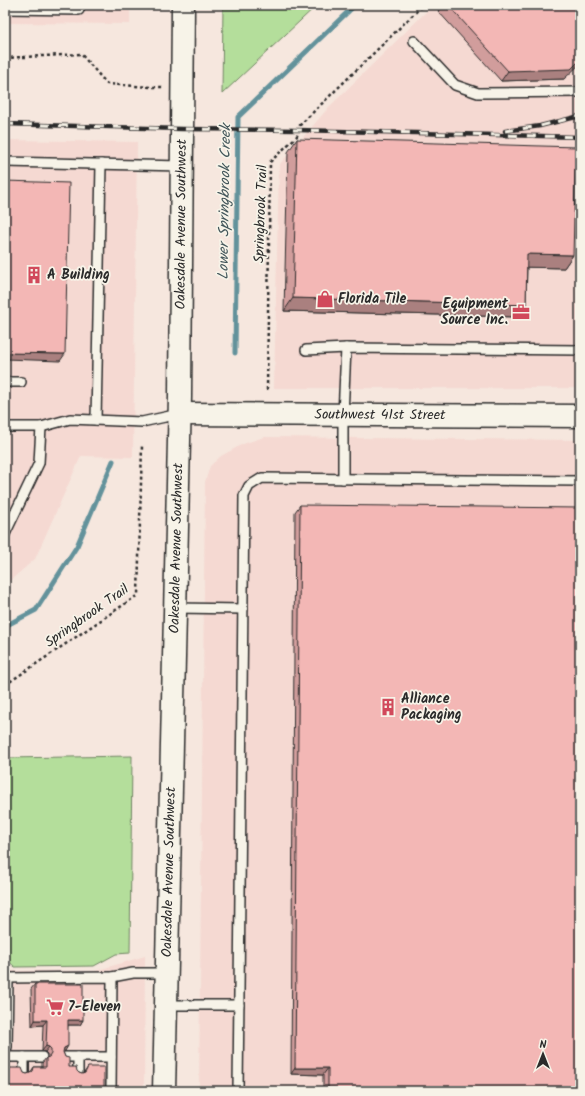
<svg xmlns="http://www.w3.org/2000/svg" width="585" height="1096" font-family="Kalam,sans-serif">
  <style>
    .built { fill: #f5d9d2 }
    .green { fill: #b4de9b; stroke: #708463 }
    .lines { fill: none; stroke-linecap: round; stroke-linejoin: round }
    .stream { stroke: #63929b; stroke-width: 5 }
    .service-casing { stroke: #2b2b2b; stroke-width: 12 }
    .tertiary-casing { stroke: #2b2b2b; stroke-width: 25 }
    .secondary-casing { stroke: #2b2b2b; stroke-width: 25 }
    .path { stroke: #2b2b2b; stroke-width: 2.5; stroke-dasharray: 3 3; stroke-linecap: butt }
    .service { stroke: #f7f3e8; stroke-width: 9 }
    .tertiary { stroke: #f7f3e8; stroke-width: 22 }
    .secondary { stroke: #f7f3e8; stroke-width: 22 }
    .rail-casing { stroke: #2b2b2b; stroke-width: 4.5 }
    .rail { stroke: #f7f3e8; stroke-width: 3; stroke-dasharray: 9; stroke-linecap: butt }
    .wall { fill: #d19d9c; stroke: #2b2b2b }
    .shaded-wall { fill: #aa807f; stroke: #2b2b2b }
    .building { fill: #f3b7b5; stroke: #2b2b2b }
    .labels { text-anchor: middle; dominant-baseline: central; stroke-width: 3.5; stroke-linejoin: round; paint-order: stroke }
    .street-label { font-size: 14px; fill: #2b2b2b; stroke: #f7f3e8 }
    .poi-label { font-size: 14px; font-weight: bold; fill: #2b2b2b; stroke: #f7f3e8; text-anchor: start }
    .water-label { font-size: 15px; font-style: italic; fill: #42565a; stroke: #f7f3e8 }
  </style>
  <rect width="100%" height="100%" fill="#f6e7de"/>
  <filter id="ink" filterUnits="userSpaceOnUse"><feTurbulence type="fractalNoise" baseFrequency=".025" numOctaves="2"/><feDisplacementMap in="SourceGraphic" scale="8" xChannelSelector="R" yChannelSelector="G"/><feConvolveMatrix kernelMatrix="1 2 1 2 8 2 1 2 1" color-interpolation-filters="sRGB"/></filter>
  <g filter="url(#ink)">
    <g class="built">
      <polygon points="5,5 130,5 130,24 5,23"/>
      <polygon points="433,5 580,5 580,388 274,388 279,165 329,107"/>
      <polygon points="5,140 137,142 133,457 81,456 35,559 5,585"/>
      <polygon points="264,437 580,440 580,1091 199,1091 205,482 210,466 221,456 243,444"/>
      <polygon points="145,956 144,1091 5,1091 5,971 95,971"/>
    </g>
    <g class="green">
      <polygon points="223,5 317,5 222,94"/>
      <polygon points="132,756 130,953 116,954 94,966 15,967 5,958 5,758"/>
    </g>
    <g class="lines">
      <g class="stream">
        <polyline points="235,353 238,117 355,5"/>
        <polyline points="5,626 36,610 77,546 113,461"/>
      </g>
      <g class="service-casing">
        <g id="service">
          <polyline points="5,9 79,10 79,5"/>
          <polyline points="414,41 455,85 478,93 580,92"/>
          <polyline points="5,162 182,166"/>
          <polyline points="306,350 346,348 580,350"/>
          <polyline points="5,382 21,382"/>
          <polyline points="96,420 101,164"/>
          <polyline points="5,427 41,427 70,419 142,422 179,414"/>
          <polyline points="343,479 343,415 346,348"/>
          <polyline points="5,534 39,463 41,427"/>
          <polyline points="176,608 243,609"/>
          <polyline points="112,977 133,973 167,973"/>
          <polyline points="5,978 112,977 111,1091"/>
          <polyline points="166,1005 239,1005"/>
          <polyline points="5,1051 7,1047 8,978"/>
          <polyline points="5,1057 42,1057"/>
          <polyline points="65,1057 111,1057"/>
          <polyline points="24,1073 24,1057"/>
          <polyline points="78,1073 78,1057"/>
          <polyline points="238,1091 244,496 249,486 262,478 580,481"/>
        </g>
      </g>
      <g class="tertiary-casing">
        <g id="tertiary">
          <path id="s1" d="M164,1091l16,-694 3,-392"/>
        </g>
      </g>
      <g class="secondary-casing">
        <g id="secondary">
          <path id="s2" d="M180,414l400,2"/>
        </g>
      </g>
      <g class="path">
        <polyline points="5,58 81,54 107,84 150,87 164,87"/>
        <polyline points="267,390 270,162 297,136 300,125 423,5"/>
        <polyline points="5,685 138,595 142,445"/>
      </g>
      <use href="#service" class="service"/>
      <use href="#tertiary" class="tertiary"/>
      <use href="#secondary" class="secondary"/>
      <g class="rail-casing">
        <g id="rail">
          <polyline points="5,124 182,129 298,130 580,137"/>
          <polyline points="505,131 540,126 580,116"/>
        </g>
      </g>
      <use href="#rail" class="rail"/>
    </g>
    <g class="wall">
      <polygon points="442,5 580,5 564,79 501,81 438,11"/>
      <polygon points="297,139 573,255 564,268 527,267 526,305 517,317 284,311 288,152"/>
      <polygon points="300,505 580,1091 323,1091 323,1075 291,1074 295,512"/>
      <polygon points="35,984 83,1020 80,1025 68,1025 65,1051 63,1052 69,1067 77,1071 79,1073 82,1074 84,1073 88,1067 104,1091 5,1091 5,1070 7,1068 27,1074 30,1073 34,1067 42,1067 42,1063 46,1058 47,1057 47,1054 45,1052 42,1051 43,1025 32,1026 31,989"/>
    </g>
    <g class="shaded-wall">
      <polygon points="580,60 580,64 564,79 501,81 508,71"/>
      <polygon points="527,254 573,255 564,268 518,267"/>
      <polygon points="293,298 526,305 517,317 284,311"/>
      <polygon points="5,353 65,354 60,361 5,359"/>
      <polygon points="35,1020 47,1020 43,1025 32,1026"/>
      <polygon points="68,1020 83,1020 80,1025 65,1025"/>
      <polygon points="46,1046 49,1047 45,1052 42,1051"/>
      <polygon points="68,1046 65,1051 60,1054 64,1048"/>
      <polygon points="295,1068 328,1068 323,1075 291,1074"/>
      <polygon points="328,1088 335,1088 333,1091 325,1091"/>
    </g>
    <g class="building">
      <polygon points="448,5 580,5 580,60 571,69 508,71"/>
      <polygon points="297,139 576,147 573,255 527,254 526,305 293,298"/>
      <polygon points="5,181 69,183 65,354 5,353"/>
      <polygon points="300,505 580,508 580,1091 335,1091 335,1088 328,1088 328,1068 295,1068"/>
      <polygon points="35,984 83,984 83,1020 68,1020 68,1046 64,1048 63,1052 65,1057 69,1058 69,1067 76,1067 77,1071 79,1073 82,1074 85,1073 88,1067 104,1067 104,1091 7,1091 7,1068 22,1068 24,1073 27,1074 30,1073 33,1071 34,1067 46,1067 46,1058 49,1057 51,1054 51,1049 49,1047 46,1046 47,1020 35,1020"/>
    </g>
  </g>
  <defs>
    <g id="building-bare" transform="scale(1.38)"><path d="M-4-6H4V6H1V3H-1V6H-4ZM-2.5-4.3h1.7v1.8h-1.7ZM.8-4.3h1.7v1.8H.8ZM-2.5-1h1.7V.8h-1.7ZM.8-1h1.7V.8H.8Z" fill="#d1495b" stroke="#f7f3e8" stroke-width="2.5" paint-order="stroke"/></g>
    <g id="shop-bare" transform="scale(1.38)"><path d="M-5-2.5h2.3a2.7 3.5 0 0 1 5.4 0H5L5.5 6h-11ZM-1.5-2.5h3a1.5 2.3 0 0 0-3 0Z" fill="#d1495b" stroke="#f7f3e8" stroke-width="2.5" paint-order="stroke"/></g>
    <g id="office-bare" transform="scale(1.38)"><path d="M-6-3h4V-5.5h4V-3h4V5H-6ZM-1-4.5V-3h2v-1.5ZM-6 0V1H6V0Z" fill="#d1495b" stroke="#f7f3e8" stroke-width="2.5" paint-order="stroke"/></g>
    <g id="supermarket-bare" transform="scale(1.38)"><path d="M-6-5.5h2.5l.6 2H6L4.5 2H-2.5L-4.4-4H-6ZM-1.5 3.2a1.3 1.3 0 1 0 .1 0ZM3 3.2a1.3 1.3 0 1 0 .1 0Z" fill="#d1495b" stroke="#f7f3e8" stroke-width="2.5" paint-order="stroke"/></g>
  </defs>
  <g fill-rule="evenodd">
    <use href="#building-bare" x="34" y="275"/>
    <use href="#shop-bare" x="325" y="299"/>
    <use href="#office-bare" x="521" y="312"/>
    <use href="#building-bare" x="388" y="707"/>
    <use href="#supermarket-bare" x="55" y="1007"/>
  </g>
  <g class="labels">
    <g class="street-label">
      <text transform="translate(261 214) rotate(-88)">Springbrook Trail</text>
      <text stroke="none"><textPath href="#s1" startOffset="867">Oakesdale Avenue Southwest</textPath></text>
      <text stroke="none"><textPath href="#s2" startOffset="200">Southwest 41st Street</textPath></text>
      <text stroke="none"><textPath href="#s1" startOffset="543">Oakesdale Avenue Southwest</textPath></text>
      <text transform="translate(87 616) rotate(-35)">Springbrook Trail</text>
      <text stroke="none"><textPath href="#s1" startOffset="219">Oakesdale Avenue Southwest</textPath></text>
    </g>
    <g class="poi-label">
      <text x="47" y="275">A Building</text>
      <text x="338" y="299">Florida Tile</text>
      <text x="508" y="304" text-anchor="end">Equipment<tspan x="508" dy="16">Source Inc.</tspan></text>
      <text x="401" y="699">Alliance<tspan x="401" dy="16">Packaging</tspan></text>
      <text x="68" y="1007">7-Eleven</text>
    </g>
    <g class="water-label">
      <text transform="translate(225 202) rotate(-89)">Lower Springbrook Creek</text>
    </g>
  </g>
  <rect width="585" height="1096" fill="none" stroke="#f7f3e8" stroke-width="20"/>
  <rect x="10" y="10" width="565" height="1076" fill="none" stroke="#2b2b2b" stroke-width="1.5" filter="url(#ink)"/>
  <g transform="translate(543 1054)" stroke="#f7f3e8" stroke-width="3" paint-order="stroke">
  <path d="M0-3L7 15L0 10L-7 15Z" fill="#2b2b2b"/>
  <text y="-6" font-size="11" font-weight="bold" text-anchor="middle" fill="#2b2b2b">N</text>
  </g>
</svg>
